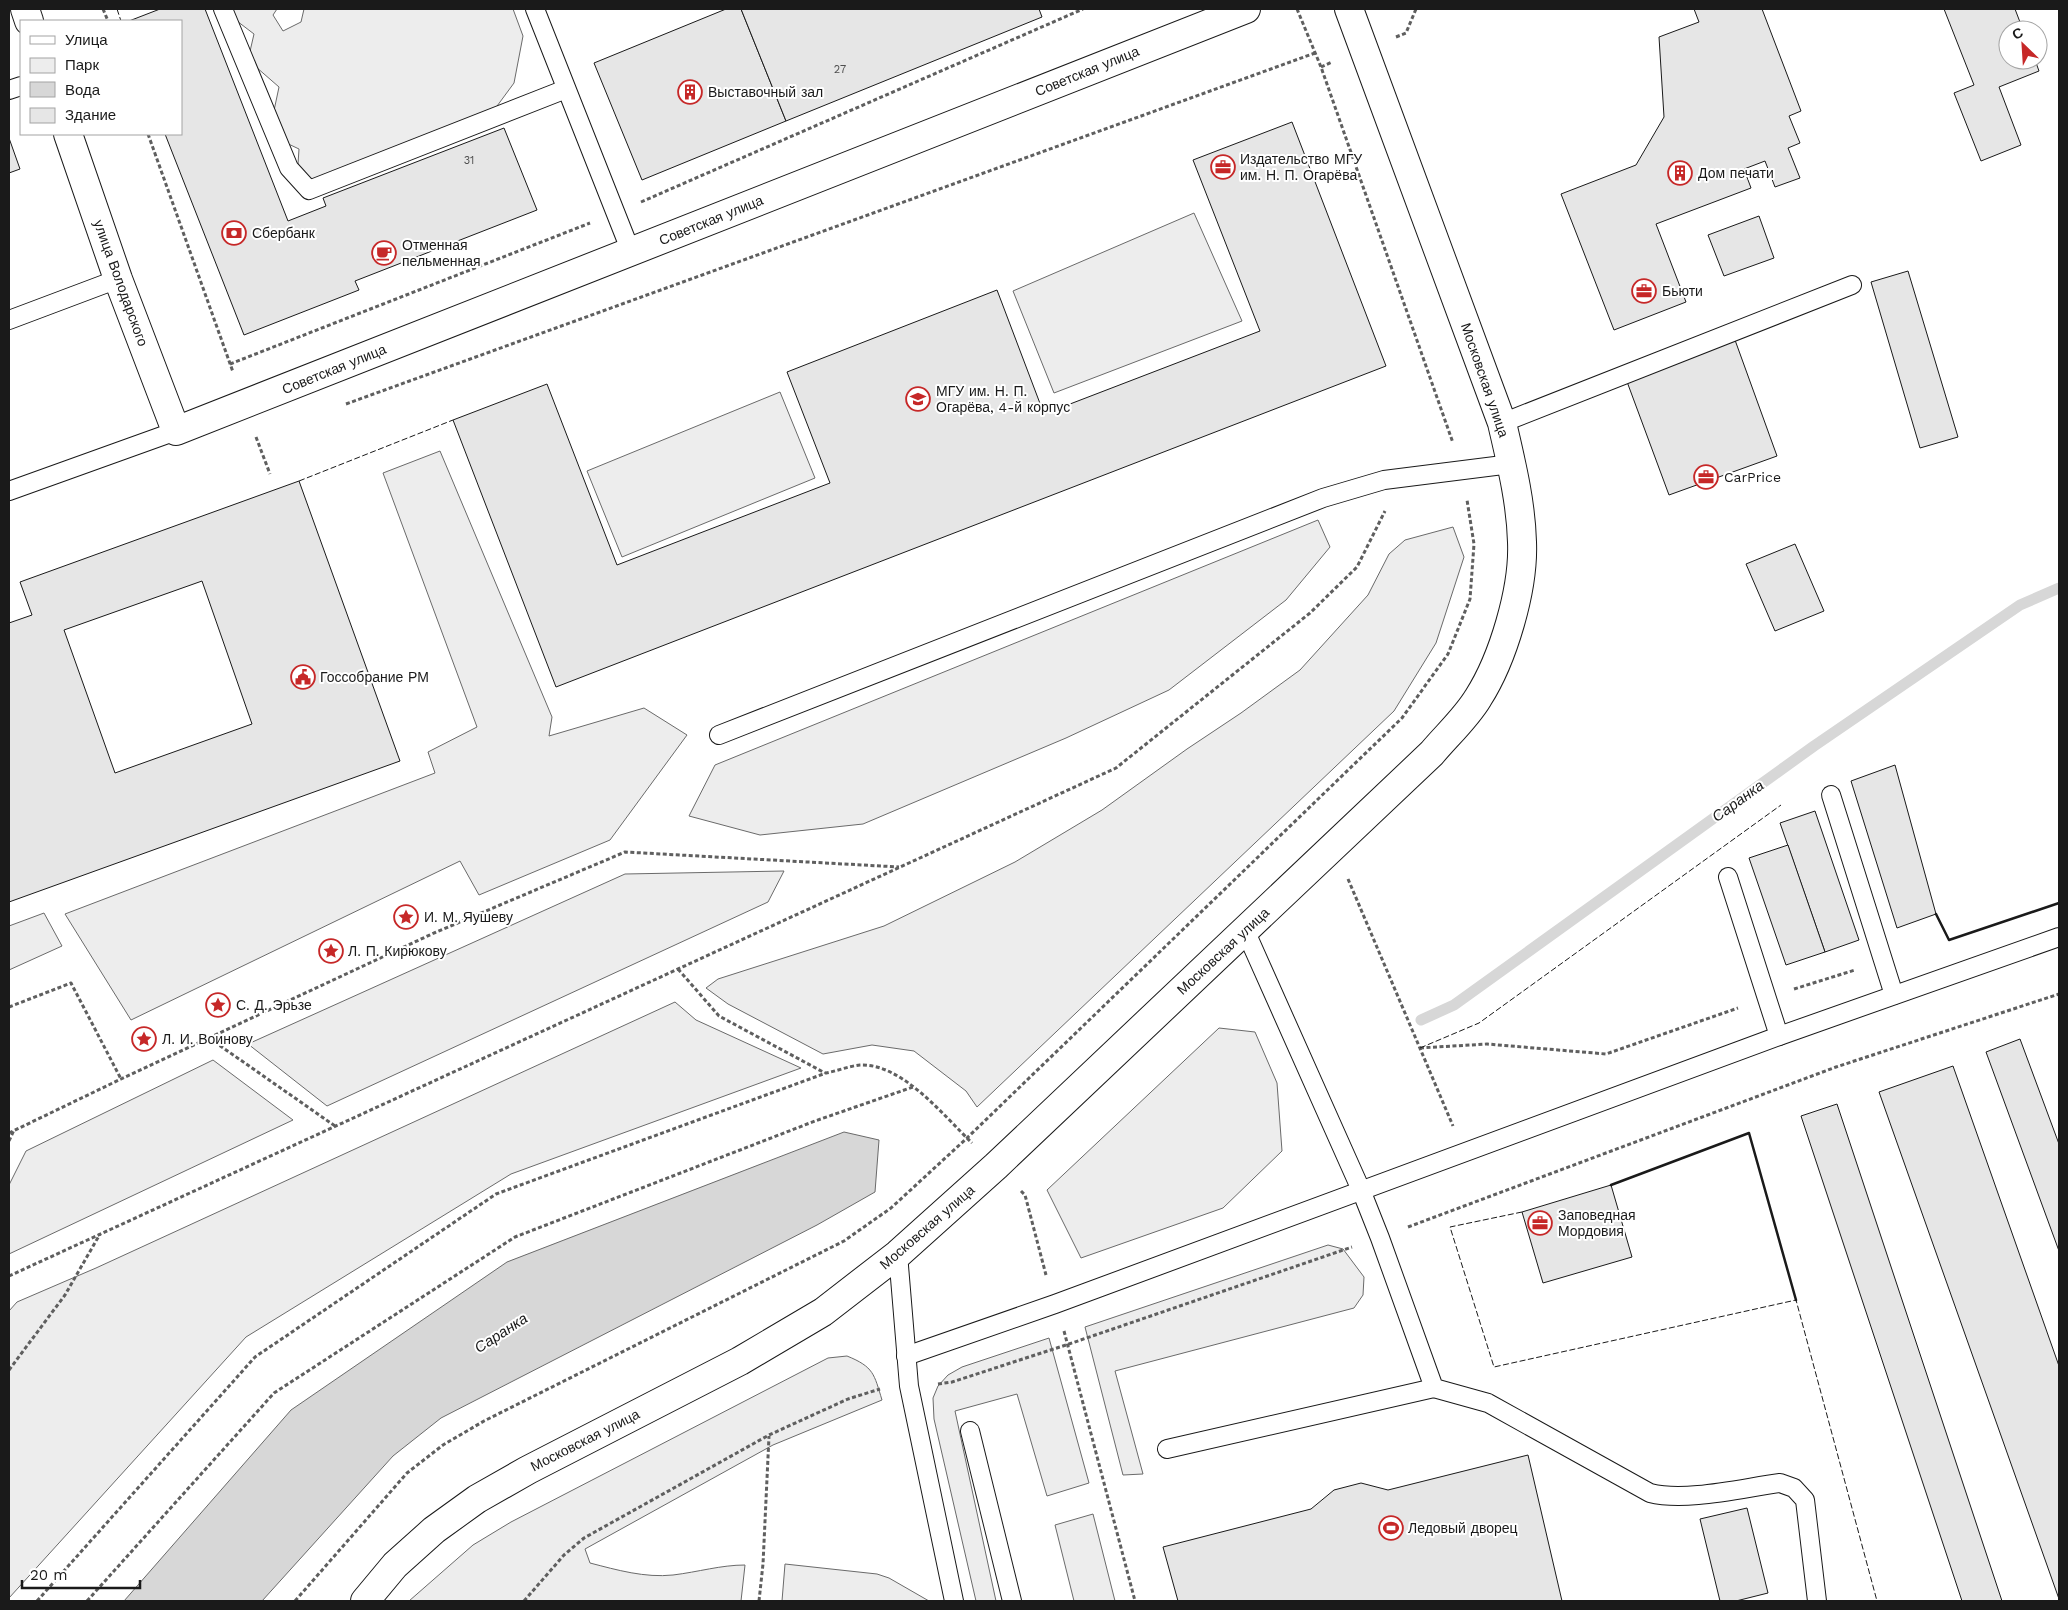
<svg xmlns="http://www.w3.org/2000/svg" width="2068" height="1610" font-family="'Work Sans',sans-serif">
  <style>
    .green { fill: #ededed; stroke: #6a6a6a }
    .water { fill: #d7d7d7; stroke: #6a6a6a }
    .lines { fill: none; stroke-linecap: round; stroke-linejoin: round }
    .stream { stroke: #d7d7d7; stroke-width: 11 }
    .building { fill: #e6e6e6; stroke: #1a1a1a; fill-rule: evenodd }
    .service-casing { stroke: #1a1a1a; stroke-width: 20 }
    .minor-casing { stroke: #1a1a1a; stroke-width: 30 }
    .path { stroke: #5f5f5f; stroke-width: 3; stroke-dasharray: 4 2.5; stroke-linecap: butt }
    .service { stroke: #fff; stroke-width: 18 }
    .minor { stroke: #fff; stroke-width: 28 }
    .fence { stroke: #1a1a1a; stroke-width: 1; stroke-dasharray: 6 2.5; stroke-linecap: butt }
    .wall { stroke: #1a1a1a; stroke-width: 2.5 }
    .labels { text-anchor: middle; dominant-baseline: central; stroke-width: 4; stroke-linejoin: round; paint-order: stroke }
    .number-label { font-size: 11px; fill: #4d4d4d }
    .street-label { font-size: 14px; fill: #1a1a1a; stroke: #fff }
    .poi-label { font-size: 14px; fill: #1a1a1a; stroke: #fff; text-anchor: start }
    .water-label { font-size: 15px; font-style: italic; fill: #1a1a1a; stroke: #fff }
  </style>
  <rect width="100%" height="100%" fill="#fff"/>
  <g class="green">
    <polygon points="230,9 277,9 273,15 283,31 301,22 304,9 513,9 523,36 514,83 486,121 321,184 297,179 299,149 280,140 272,120 279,87 248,60 254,34 233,18"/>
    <polygon points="1194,213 1242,321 1054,393 1013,291"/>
    <polygon points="780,392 815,478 622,557 587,471"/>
    <polygon points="440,451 552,717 549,736 644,708 687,735 610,840 479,895 460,861 131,1020 65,914 435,773 428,752 477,727 383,473"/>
    <polygon points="1318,520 1330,547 1286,600 1169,690 1066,738 863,824 760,835 689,816 715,765"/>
    <polygon points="1453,527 1464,557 1436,643 1394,711 977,1107 966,1091 914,1051 872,1045 823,1054 728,1004 706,988 718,979 884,926 1015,862 1102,810 1187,749 1241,713 1300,670 1368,595 1389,554 1405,540"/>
    <polygon points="784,871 768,902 327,1106 248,1044 625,874"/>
    <polygon points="44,913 62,946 9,970 9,926"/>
    <polygon points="675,1002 696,1020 801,1068 511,1174 246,1337 9,1598 9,1311 17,1302 96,1268"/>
    <polygon points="1219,1028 1255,1032 1277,1083 1282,1151 1223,1208 1081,1258 1047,1190"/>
    <polygon points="213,1060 293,1120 9,1254 9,1185 26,1151"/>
    <polygon points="1328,1245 1343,1249 1364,1277 1363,1295 1354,1308 1115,1371 1143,1474 1123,1475 1085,1327"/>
    <polygon points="1049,1338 1089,1483 1047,1496 1017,1394 955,1411 996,1601 976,1601 934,1419 933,1398 938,1386 948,1375 962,1367"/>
    <path d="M847,1356c27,11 27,18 35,44l-109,45 -188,104 5,14c27,7 55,15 83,12 25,-3 48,-10 72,-10l-4,36h-332l64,-56 38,-23 317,-164z"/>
    <polygon points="1093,1514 1115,1601 1074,1601 1055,1525"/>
    <polygon points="785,1564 877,1574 889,1578 929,1601 782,1601"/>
  </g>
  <polygon class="water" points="844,1132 879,1140 875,1192 817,1225 441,1418 393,1456 262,1601 124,1601 291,1410 507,1262"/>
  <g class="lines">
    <polyline class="stream" points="1421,1020 1454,1005 1814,746 2020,605 2059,588"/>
  </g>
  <g class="building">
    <polygon points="160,9 205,9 288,221 326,206 323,198 504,128 537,210 355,281 359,290 244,335 165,134 181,134 181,21 129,21"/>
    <polygon points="726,9 741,9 786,121 642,180 594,63"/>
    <polygon points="741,9 1039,9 1042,17 786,121"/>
    <polygon points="1694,9 1762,9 1801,111 1789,116 1800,143 1788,148 1800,178 1775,187 1765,161 1744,169 1751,188 1656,224 1686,302 1614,330 1561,194 1636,165 1664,117 1659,37 1699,22"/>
    <polygon points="1944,9 2015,9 2023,30 2008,30 2008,60 2035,60 2039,71 1999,87 2021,145 1981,161 1954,93 1974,85"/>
    <polygon points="1292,122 1386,366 556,687 453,420 547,384 617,565 830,483 787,372 997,290 1044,414 1260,331 1193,160"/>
    <polygon points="9,138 20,169 9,173"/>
    <polygon points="1759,216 1774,258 1724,276 1708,235"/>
    <polygon points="1908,271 1958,437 1920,448 1871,282"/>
    <polygon points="1735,340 1777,456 1669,495 1626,379"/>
    <path d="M299,481l101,280 -391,141v-279l23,-8 -12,-33zM202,581l50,143 -137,49 -51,-143z"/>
    <polygon points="1795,544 1824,611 1775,631 1746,564"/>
    <polygon points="1895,765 1936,914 1897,928 1851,781"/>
    <polygon points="1815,811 1859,940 1825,952 1780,823"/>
    <polygon points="1788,845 1825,952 1786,965 1749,858"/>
    <polygon points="2020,1039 2059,1144 2059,1251 1986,1052"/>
    <polygon points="1953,1066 2059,1366 2059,1599 1879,1092"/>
    <polygon points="1837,1104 2002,1601 1962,1601 1801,1116"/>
    <polygon points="1611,1185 1632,1257 1543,1283 1522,1212"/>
    <polygon points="1528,1455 1562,1601 1178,1601 1163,1547 1311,1509 1334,1490 1361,1483 1388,1490"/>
    <polygon points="1747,1508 1768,1593 1736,1601 1720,1601 1700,1519"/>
  </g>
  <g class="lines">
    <g class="service-casing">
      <g id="service">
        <polyline points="223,9 289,168 309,190 566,89"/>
        <polyline points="535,9 631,252"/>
        <polyline points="9,90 21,86"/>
        <polyline points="9,320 118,279"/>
        <polyline points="1502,423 1852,285"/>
        <polyline points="9,491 176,431"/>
        <polyline points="719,735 1323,498 1384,480 1511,464"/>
        <polyline points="1831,795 1894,995"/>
        <polyline points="1728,877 1779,1036"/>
        <path d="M1245,930l116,260 19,48 54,150 54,15 162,90c36,9 92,-5 130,-10l14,5 11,12 12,101"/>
        <polyline points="898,1254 909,1386 954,1601"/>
        <polyline points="906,1356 1055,1304 1779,1036 2059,937"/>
        <polyline points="970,1431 1012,1601"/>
        <polyline points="1167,1449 1434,1388"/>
      </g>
    </g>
    <g class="minor-casing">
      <g id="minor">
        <polyline points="25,9 29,21"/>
        <polyline points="68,134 118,279 176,431 1246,9"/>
        <path d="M365,1601l30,-36 39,-35 43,-31 51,-29 212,-109 83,-49 75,-58 98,-88 436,-413c15,-18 34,-35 46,-55 25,-39 46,-109 44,-156 -1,-40 -11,-80 -20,-119l-153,-414"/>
      </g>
    </g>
    <g class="path">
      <polyline points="103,9 108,21"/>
      <polyline points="1297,9 1321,67 1453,443"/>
      <polyline points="1396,37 1406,33 1416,9"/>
      <polyline points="1321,67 1332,62"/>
      <polyline points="148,134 233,372"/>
      <polyline points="641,202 1083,9"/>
      <polyline points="230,364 590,223"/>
      <polyline points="346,404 1315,53"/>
      <polyline points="256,437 270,474"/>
      <polyline points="1348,879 1453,1126"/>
      <polyline points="678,969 719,1016 825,1073"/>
      <polyline points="1794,989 1855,970"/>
      <polyline points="9,1007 71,983 121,1079"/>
      <polyline points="209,1038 335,1126"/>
      <polyline points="1420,1048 1487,1044 1606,1054 1738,1008"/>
      <polyline points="9,1133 121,1079 434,933 625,852 899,867"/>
      <polyline points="9,1141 14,1130"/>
      <polyline points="1021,1191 1025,1195 1046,1275"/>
      <polyline points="1408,1227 1836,1067 2059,994"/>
      <polyline points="9,1276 1116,768 1310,613 1357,567 1385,511"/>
      <polyline points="1064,1331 1135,1601"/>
      <polyline points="9,1370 65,1295 100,1234"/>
      <polyline points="938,1384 952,1382 1069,1344 1352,1247"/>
      <path d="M37,1601l218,-244 241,-163 330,-121c11,-2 23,-7 34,-8 42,-2 84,51 112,78"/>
      <polyline points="87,1601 274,1393 515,1237 815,1121 913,1087"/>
      <polyline points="295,1601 407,1473 443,1445 484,1421 844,1241 891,1208 967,1138 1402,718 1448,654 1470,599 1474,544 1467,500"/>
      <polyline points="524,1601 564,1555 584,1538 769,1435 848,1399 880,1389"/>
      <polyline points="759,1601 763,1564 769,1436"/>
    </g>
    <use href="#service" class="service"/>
    <use href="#minor" class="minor"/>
    <g class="fence">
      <polyline points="117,9 121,21"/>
      <polyline points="299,481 453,420"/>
      <polyline points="1420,1048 1479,1023 1781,805"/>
      <polyline points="1522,1212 1450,1227 1494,1367 1796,1300 1877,1601"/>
    </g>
    <g class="wall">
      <polyline points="1936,914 1949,940 2059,903"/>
      <polyline points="1611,1185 1749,1133 1796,1300"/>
    </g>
  </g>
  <defs>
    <g id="building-ring" transform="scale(1.25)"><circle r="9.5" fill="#fff" stroke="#c62828" stroke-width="1.5"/><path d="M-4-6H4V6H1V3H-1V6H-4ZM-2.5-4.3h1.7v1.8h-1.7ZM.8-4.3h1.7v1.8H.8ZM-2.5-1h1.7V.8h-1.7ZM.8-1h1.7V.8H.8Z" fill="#c62828"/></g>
    <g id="office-ring" transform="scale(1.25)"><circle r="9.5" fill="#fff" stroke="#c62828" stroke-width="1.5"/><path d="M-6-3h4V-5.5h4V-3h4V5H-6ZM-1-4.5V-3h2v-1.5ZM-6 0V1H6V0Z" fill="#c62828"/></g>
    <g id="bank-ring" transform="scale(1.25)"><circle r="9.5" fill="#fff" stroke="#c62828" stroke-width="1.5"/><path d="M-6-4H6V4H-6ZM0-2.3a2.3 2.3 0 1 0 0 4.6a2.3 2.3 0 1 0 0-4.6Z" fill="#c62828"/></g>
    <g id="cafe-ring" transform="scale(1.25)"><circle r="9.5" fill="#fff" stroke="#c62828" stroke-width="1.5"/><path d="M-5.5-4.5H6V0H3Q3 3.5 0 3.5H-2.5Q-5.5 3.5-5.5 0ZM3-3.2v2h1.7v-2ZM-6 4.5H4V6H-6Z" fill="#c62828"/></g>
    <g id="university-ring" transform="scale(1.25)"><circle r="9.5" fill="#fff" stroke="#c62828" stroke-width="1.5"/><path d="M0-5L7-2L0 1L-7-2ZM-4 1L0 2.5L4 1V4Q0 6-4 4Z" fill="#c62828"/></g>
    <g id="civic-ring" transform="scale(1.25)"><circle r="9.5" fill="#fff" stroke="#c62828" stroke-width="1.5"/><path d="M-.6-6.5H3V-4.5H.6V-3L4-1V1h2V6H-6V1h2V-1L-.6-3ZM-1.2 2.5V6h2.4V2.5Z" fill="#c62828"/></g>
    <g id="sight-ring" transform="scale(1.25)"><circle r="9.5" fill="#fff" stroke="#c62828" stroke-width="1.5"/><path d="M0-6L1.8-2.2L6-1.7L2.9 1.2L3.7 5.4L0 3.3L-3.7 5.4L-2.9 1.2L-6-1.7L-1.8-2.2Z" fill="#c62828"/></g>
    <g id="stadium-ring" transform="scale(1.25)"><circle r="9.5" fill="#fff" stroke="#c62828" stroke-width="1.5"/><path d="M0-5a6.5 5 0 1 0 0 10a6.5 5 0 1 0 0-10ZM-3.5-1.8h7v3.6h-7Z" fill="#c62828"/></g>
  </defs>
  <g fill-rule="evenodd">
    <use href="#building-ring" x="690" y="92"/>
    <use href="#office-ring" x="1223" y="167"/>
    <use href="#building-ring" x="1680" y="173"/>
    <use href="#bank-ring" x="234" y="233"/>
    <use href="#cafe-ring" x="384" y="253"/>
    <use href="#office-ring" x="1644" y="291"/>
    <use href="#university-ring" x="918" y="399"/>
    <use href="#office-ring" x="1706" y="477"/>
    <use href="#civic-ring" x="303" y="677"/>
    <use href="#sight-ring" x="406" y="917"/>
    <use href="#sight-ring" x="331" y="951"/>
    <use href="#sight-ring" x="218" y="1005"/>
    <use href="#sight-ring" x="144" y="1039"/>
    <use href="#office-ring" x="1540" y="1223"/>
    <use href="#stadium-ring" x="1391" y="1528"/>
  </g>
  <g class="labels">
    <g class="number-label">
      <text x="840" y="69">27</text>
      <text x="469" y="160">31</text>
    </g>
    <g class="street-label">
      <text transform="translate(1087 71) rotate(-22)">Советская улица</text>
      <text transform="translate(711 220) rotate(-22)">Советская улица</text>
      <text transform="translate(121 283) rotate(70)">улица Володарского</text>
      <text transform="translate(334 369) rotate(-22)">Советская улица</text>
      <text transform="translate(1485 380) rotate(71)">Московская улица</text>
      <text transform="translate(1223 951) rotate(-43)">Московская улица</text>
      <text transform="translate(927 1227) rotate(-41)">Московская улица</text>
      <text transform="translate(585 1440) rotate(-27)">Московская улица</text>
    </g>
    <g class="poi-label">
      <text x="708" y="92">Выставочный зал</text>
      <text x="1240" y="159">Издательство МГУ<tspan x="1240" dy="16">им. Н. П. Огарёва</tspan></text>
      <text x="1698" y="173">Дом печати</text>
      <text x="252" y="233">Сбербанк</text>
      <text x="402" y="245">Отменная<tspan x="402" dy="16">пельменная</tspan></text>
      <text x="1662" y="291">Бьюти</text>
      <text x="936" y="391">МГУ им. Н. П.<tspan x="936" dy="16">Огарёва, 4-й корпус</tspan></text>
      <text x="1724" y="477">CarPrice</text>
      <text x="320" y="677">Госсобрание РМ</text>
      <text x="424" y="917">И. М. Яушеву</text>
      <text x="348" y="951">Л. П. Кирюкову</text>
      <text x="236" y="1005">С. Д. Эрьзе</text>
      <text x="162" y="1039">Л. И. Воинову</text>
      <text x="1558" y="1215">Заповедная<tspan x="1558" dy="16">Мордовия</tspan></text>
      <text x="1408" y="1528">Ледовый дворец</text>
    </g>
    <g class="water-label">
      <text transform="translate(1738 801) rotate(-36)">Саранка</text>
      <text transform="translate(501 1333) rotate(-33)">Саранка</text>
    </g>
  </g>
  <rect width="2068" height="1610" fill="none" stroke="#1a1a1a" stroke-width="20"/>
  <rect x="20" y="20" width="162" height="115" fill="#ffffff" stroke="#a3a3a3"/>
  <rect x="30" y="36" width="25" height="8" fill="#ffffff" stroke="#a3a3a3"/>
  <text x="65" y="45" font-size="15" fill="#1a1a1a">Улица</text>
  <rect x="30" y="58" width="25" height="15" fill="#ededed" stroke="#a3a3a3"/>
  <text x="65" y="70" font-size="15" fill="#1a1a1a">Парк</text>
  <rect x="30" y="82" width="25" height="15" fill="#d7d7d7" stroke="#a3a3a3"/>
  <text x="65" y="95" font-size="15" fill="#1a1a1a">Вода</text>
  <rect x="30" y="108" width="25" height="15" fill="#e6e6e6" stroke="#a3a3a3"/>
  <text x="65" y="120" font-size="15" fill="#1a1a1a">Здание</text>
  <g transform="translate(2023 45) rotate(335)"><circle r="24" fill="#ffffff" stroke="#a3a3a3"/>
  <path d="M0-4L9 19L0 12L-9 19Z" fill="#c62828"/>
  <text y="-8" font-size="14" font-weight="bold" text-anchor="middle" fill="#1a1a1a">С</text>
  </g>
  <path d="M22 1580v8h118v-8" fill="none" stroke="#1a1a1a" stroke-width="2.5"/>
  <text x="30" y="1580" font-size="15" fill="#1a1a1a" stroke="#ffffff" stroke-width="4" paint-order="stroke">20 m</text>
</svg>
